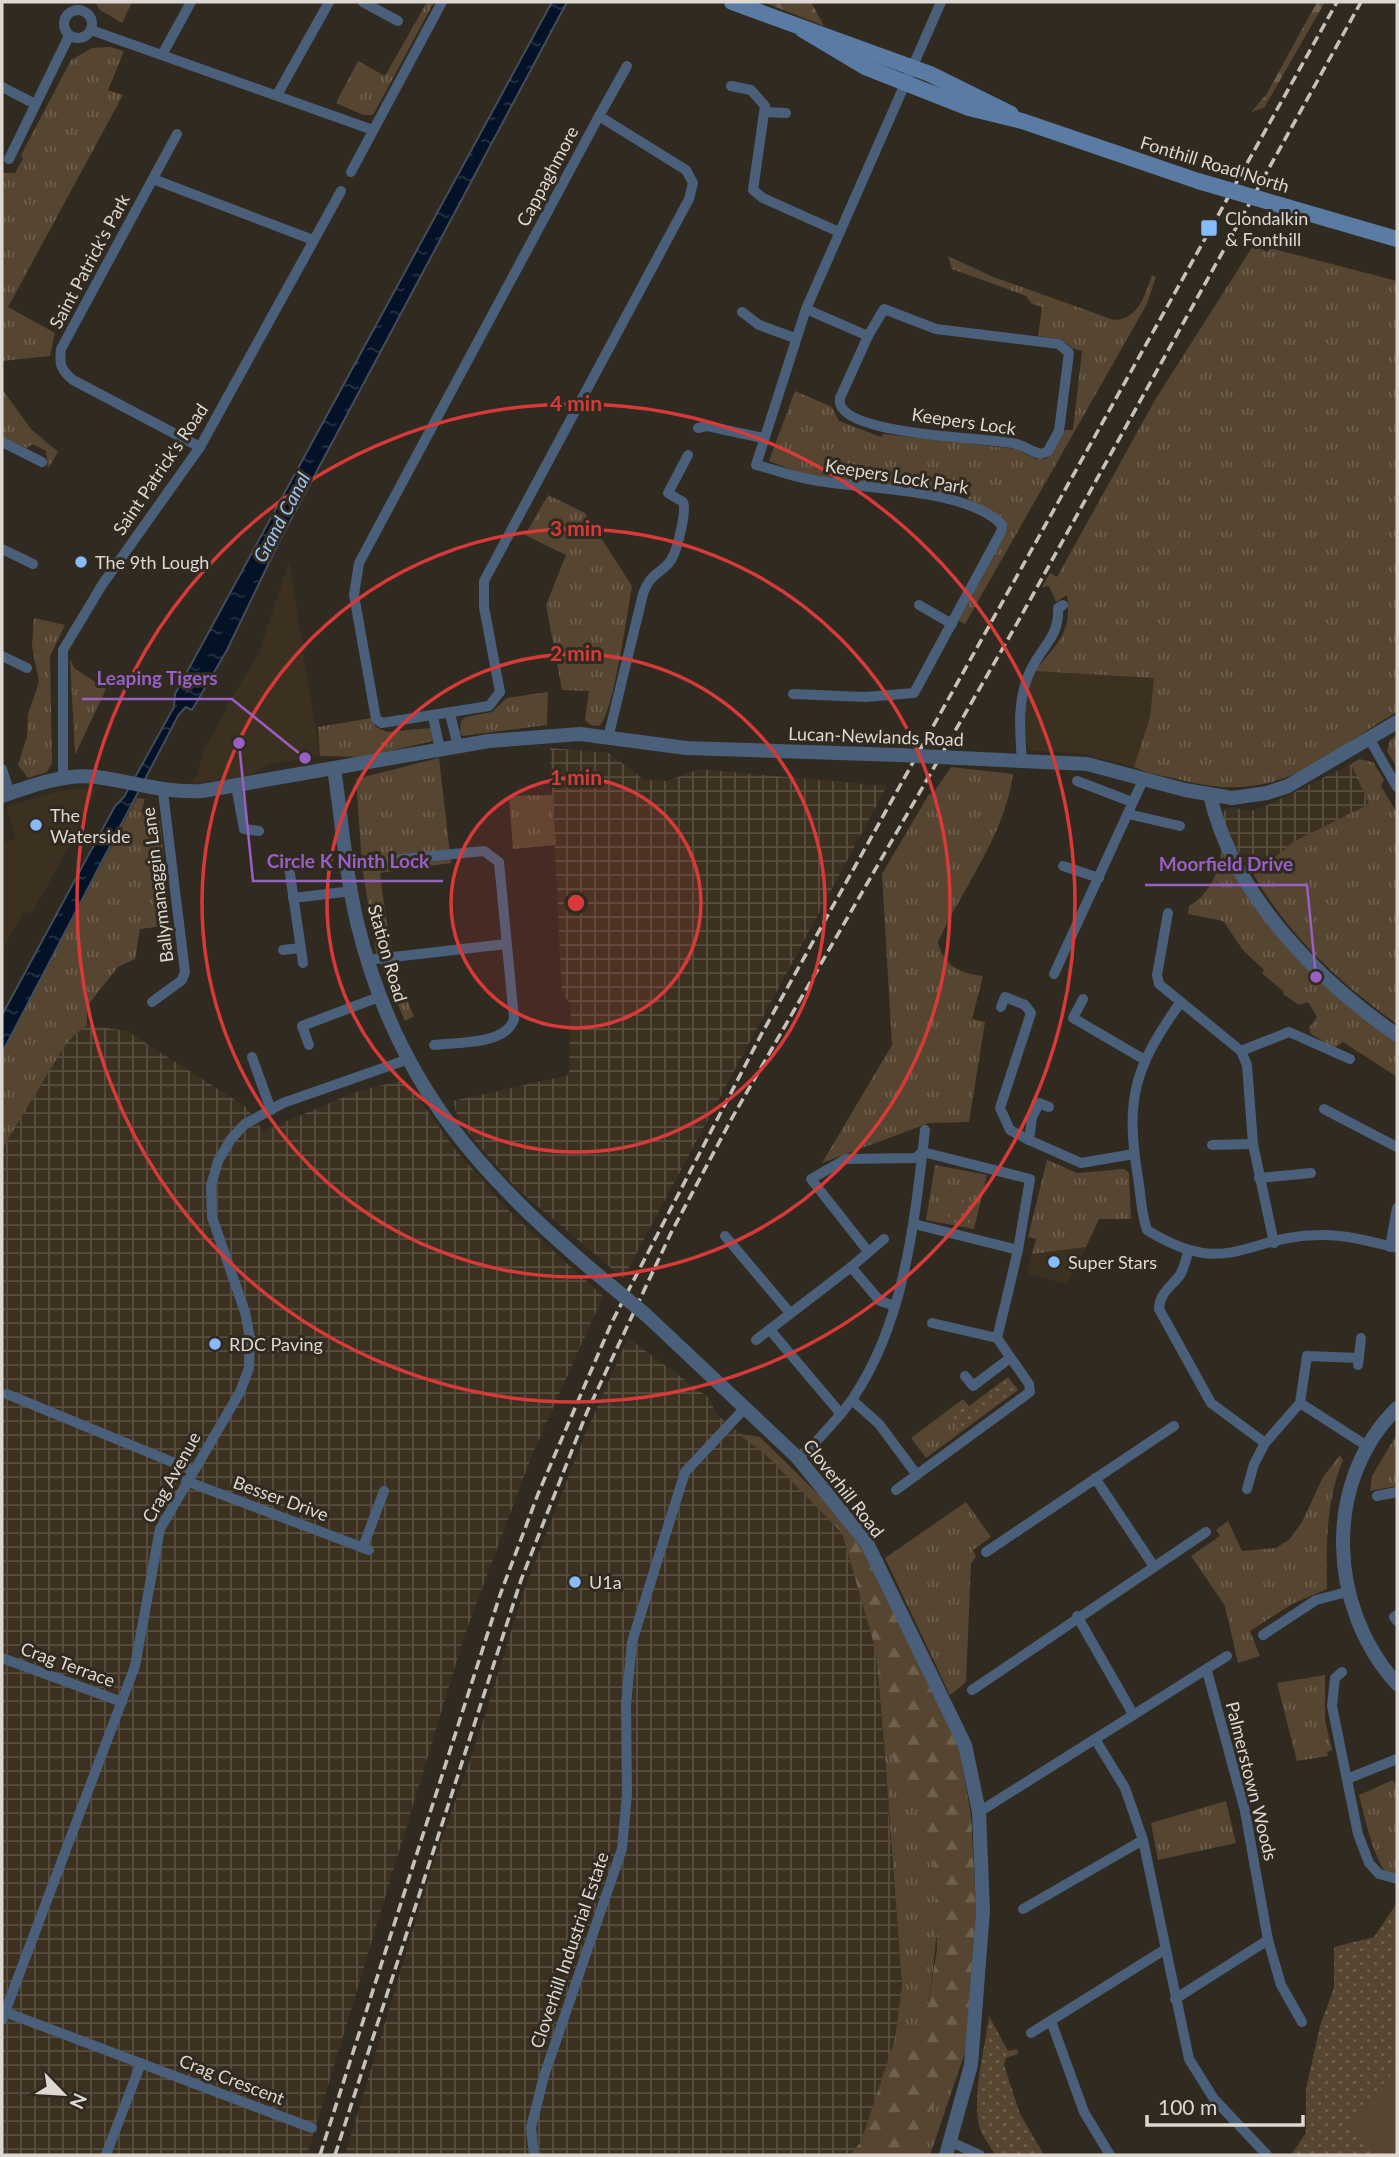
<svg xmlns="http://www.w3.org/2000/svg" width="1399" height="2157" font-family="Lato,sans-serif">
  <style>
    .built { fill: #3c3121 }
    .industrial { fill: url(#industrial-grid) }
    .grass { fill: url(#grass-tufts) }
    .forest { fill: url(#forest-firs) }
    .park { fill: url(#park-dots) }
    .pitch { fill: #564631 }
    .water { fill: url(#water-ripples); stroke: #444d5a; stroke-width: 2 }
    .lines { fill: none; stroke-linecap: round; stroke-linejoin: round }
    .minor { stroke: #4a5f79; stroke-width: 10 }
    .tertiary { stroke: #4a5f79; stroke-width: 14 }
    .secondary { stroke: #5a7ba4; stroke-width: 16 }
    .rail { stroke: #c6c1bb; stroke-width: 3.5; stroke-dasharray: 10 5; stroke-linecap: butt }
    .tertiary-bridge { stroke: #4a5f79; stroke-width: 14 }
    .secondary-bridge { stroke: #5a7ba4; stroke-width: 16 }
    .ring { fill: none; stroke: #d73a39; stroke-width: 3.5 }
    .poi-dot { fill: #87bbfb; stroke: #312a20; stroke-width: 2.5 }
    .labels { text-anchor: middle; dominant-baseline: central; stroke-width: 6; stroke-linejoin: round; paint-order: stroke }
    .street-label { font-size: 18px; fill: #ddd8d2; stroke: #312a20 }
    .poi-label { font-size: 18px; fill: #ddd8d2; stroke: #312a20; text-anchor: start }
    .water-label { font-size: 19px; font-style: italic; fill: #9cc2f2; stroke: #312a20 }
    .centre { fill: #d73a39; stroke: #312a20; stroke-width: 3.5 }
    .ring-label { font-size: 21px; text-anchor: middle; font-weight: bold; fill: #d73a39; stroke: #312a20; stroke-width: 6; stroke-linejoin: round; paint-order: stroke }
    .leader { fill: none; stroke: #9860c5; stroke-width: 2.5 }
    .callout-dot { fill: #9860c5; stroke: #312a20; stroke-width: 2.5 }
    .callout-label { font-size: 19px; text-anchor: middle; font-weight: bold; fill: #9860c5; stroke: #312a20; stroke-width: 6; stroke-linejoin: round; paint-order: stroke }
  </style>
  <defs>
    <pattern id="industrial-grid" width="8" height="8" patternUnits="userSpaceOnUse" patternTransform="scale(1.75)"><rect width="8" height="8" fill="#3c3121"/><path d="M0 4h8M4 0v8" fill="none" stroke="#584e40"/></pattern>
    <pattern id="grass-tufts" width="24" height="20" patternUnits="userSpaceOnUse" patternTransform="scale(1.75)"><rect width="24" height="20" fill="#564631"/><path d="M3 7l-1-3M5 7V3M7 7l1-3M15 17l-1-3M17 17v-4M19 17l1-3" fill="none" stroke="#6e604e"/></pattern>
    <pattern id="forest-firs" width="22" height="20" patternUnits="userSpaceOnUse" patternTransform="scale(1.75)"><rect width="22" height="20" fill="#564631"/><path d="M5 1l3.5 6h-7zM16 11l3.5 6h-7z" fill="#6e604e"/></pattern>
    <pattern id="park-dots" width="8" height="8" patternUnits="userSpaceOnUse" patternTransform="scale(1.75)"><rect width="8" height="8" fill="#564631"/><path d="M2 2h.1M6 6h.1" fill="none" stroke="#6e604e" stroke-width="1.8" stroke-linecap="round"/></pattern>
    <pattern id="water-ripples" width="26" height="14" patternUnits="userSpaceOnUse" patternTransform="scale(1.75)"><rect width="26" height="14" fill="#031227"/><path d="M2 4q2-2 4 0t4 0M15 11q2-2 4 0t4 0" fill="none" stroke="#273445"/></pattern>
  </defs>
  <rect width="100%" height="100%" fill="#312a20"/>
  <g class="built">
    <polygon points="289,562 320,756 270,764 251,775 191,784 197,775 204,749 229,706 226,706 258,656"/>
    <polygon points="1035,671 1154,677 1150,717 1134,767 1080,753 1030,751 1024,736 1025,699"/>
    <polygon points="97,788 59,865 31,914 24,911 2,951 2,844 16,838 6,807 61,790"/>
    <polygon points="1086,1247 1067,1284 1027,1274 1031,1255"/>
  </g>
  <g class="industrial">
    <polygon points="550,748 609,753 644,780 667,781 699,769 887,786 623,1278 514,1186 459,1122 453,1101 569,1075 571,1003 562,995"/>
    <polygon points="1351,764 1369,804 1293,842 1254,875 1230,839 1221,813 1230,807 1251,811 1268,805"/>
    <polygon points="87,1025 127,1031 246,1107 263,1131 361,1090 405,1080 455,1149 510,1212 603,1296 532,1455 464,1637 307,2155 2,2155 2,1149 62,1050 73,1036"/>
    <polygon points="628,1338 709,1398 716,1414 765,1454 842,1533 876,1651 902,1985 895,2039 861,2142 850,2155 345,2155 432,1867 478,1737 523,1593 586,1432"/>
  </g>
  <g class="grass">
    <polygon points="95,2 132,2 122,23 100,10"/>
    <polygon points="427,2 434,2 373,115 363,115 336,103 358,61 385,76"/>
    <polygon points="110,47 124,51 108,90 123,95 8,307 55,333 50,356 2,361 2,173 15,173 23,159 21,155 71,60 92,48"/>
    <path d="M1253,246l15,6 2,-4 127,33v431c-80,46 -116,94 -216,68 -15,-4 -33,-6 -47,-13l16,-50 4,-39 -119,-7c23,-29 37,-37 32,-76l-11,7 -7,-16 -7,1 8,-14 7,4 98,-177z"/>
    <path d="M948,256l43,20 123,44c25,-1 31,-25 38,-45l4,2 -9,27 -182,320 -6,-3 46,-86 -17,-25 -24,-14 -162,-22 -33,-13 26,-70 37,16 7,14 42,16 2,-3 133,15 20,10h9l8,-7 12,-22h8l9,-79 -10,-3 -11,-9 -23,-3 4,-29 -10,-3 -6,-8 -74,-27z"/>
    <polygon points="2,389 31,429 58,452 48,468 46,451 33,444 27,448 2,438"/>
    <path d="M548,495l37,18 47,73c-4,23 -19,131 -33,140l-8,-1 -6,-5 4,-29 -27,-1 -16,-85 20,-50 -41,-20z"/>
    <polygon points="34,618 65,625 50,656 52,763 47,772 28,778 18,765 27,736 28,714 39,682 32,646"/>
    <polygon points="70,659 74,668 106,689 75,755"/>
    <polygon points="548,692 547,725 463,736 460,733 461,721 466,717 492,712 507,698"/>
    <polygon points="372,718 376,727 387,732 431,728 433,741 363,757 320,756 318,727"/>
    <polygon points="1397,735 1397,768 1387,751 1390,740"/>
    <path d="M439,758l12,105 -71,10c6,50 13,97 34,143l-9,5 -29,-68 -14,-87 -6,-87z"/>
    <path d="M1359,759l14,3 11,18 -3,6 16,27v211c-56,-40 -109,-89 -143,-149l39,-33 76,-38 -18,-40z"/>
    <path d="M951,767l62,7c-8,61 -50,113 -75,168 5,23 22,32 45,34l-11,43 13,3 -16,100 -40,1 -107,40 70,-118 -10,-171 47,-80 3,1z"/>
    <polygon points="552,795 556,845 513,849 509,796"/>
    <polygon points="137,798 145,799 141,812 160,821 171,925 140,929 135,959 118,967 87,1006 87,1025 73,1036 62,1050 2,1149 2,1053"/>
    <path d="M1221,849l26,45 131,135 19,14v34l-54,-35 -9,6 -23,-14 -2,-6 8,-11 -9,-15 -9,3 -16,-11 1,-2 -22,-19 2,-3 -21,-20 -20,-29 -35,-7 1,-8c18,-9 32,-35 32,-57z"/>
    <polygon points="1047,1160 1077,1173 1124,1169 1129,1173 1131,1219 1099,1219 1086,1247 1032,1254 1036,1239 1028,1237"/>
    <polygon points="935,1165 987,1175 974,1229 926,1220"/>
    <polygon points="1008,1377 1018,1390 926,1458 911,1438 963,1399 969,1406"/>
    <polygon points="1397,1434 1397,1486 1370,1491 1372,1476"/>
    <path d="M1340,1455l3,5c-17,40 -17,86 -16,129l-35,15 -42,27 10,25 -22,7 -13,-57 -34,-50 29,-20 -4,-6 12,-9 14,30 34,-3 14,-9 12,-17 21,-45z"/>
    <polygon points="966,1502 991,1537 973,1550 976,1557 971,1563 966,1682 950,1695 885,1558"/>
    <polygon points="1325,1675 1325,1720 1332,1750 1327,1752 1328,1756 1297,1761 1277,1683"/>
    <path d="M884,1744c9,13 19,26 27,40 42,80 25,175 10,259l-37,29 11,-33 7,-54z"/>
    <path d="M1393,1780l4,7v89l-12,-4c-14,-23 -19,-50 -26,-77z"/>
    <polygon points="1226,1801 1236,1843 1158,1860 1151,1823"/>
    <polygon points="957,2076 930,2155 906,2155 923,2120"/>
  </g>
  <g class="forest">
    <polygon points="763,2 811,2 824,26"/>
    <polygon points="1317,2 1325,2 1264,108 1251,112 1266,95"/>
    <polygon points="737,1433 760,1437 828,1504 863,1549 959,1748 971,1815 976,1907 966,2050 957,2076 923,2120 906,2155 850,2155 861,2142 884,2072 921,2043 937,1950 934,1854 912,1786 884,1744 876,1651 842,1533 765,1454"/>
  </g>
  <g class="park">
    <polygon points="962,1200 973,1206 970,1223 964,1225 946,1220 961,1206"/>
    <polygon points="1008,1379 1016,1389 960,1431 947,1414 963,1402 968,1408"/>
    <polygon points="1397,1903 1397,2155 1291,2155 1306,2133 1306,2089 1320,2026 1334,1988 1334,1947 1374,1937"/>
    <path d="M989,2016l19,35 9,-2 1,5 -12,4 -2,7 16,49 24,41h-49c-5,-10 -13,-18 -16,-29 -7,-35 6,-76 10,-110z"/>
  </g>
  <polygon class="pitch" points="1397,2066 1397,2155 1385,2155 1350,2129"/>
  <polygon class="water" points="552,2 567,2 278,544 227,650 192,710 186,707 179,714 2,1053 2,1015 115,806 124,797 174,707 175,694"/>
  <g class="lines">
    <g class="minor">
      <polyline points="363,2 398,21"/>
      <circle cx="78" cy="24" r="14"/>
      <polyline points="91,30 373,130"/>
      <polyline points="163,53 191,2"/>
      <polyline points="731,86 751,90 765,106 753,190 763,198 839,232"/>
      <polyline points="2,87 35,104"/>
      <polyline points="277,95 329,2"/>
      <polyline points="766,112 786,113"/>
      <polygon points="599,116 686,170 693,183 689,199 484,581 484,607 500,692 489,706 382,723 376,719 354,595 359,563"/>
      <polyline points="599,116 627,66"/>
      <path d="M177,134l-116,215c-2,16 0,21 12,31l127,67"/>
      <polyline points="9,159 69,36"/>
      <polyline points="351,172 442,2"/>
      <polyline points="153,179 313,240"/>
      <polyline points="806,309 868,336"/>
      <path d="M884,309l52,20 123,15 10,9 -10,78 -11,20 -7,3c-9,-2 -16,-8 -25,-10 -27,-7 -184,-8 -176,-46l28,-62z"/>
      <polyline points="742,312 759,325 795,338"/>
      <polyline points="698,428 707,426 763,438"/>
      <polyline points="2,442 42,462"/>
      <polyline points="2,549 33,564"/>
      <polyline points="919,605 952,624"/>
      <polyline points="2,656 27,668"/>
      <path d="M793,694l72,3 49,-4 87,-161 1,-7c-35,-38 -143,-35 -194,-46 -17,-3 -35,-10 -52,-14l50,-156 135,-307"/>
      <polyline points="450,714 458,746"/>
      <polyline points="433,717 440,749"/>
      <path d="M608,738l35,-144c8,-23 19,-20 28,-34 6,-9 16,-49 12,-58l-15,-9 20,-38"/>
      <polyline points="1370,740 1397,787"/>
      <path d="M1022,762c-2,-30 -5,-58 6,-86 10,-27 32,-37 30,-68l5,-3"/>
      <polyline points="2,769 10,794"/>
      <polyline points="63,779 63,650 102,585 200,447 341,191"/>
      <polyline points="1077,781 1132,802"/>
      <polyline points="236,786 244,829 259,831"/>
      <polyline points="1128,814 1180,826"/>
      <path d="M391,860l93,-9 15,11 15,157c-8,26 -56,23 -80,26"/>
      <polyline points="1063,866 1099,878"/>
      <polyline points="289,867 303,963"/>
      <polyline points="293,898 352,891"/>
      <polyline points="1168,913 1157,975 1159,984 1241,1051 1247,1065 1253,1144 1274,1243"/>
      <polyline points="283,950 301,948"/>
      <polyline points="367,960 506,944"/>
      <polyline points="1054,974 1144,778"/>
      <polyline points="1083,999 1073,1018 1145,1060"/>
      <polyline points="152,1002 182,980 185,972 163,792"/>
      <path d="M1180,1003c-46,65 -55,96 -42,175 3,18 3,35 9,52 82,51 99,4 176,5 25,0 50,7 74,13"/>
      <polyline points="1001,1007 1005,997 1025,1005 1031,1013 1000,1108 1010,1130 1029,1140"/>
      <polyline points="309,1045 302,1026 379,997"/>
      <polyline points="1241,1051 1289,1032 1350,1059"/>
      <polyline points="252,1057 271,1110"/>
      <polyline points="1049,1107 1039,1103 1032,1118 1029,1140 1081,1163 1134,1154"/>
      <polyline points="1324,1109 1397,1147"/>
      <polyline points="1212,1145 1253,1144"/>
      <polyline points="1259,1178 1311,1173"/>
      <polyline points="725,1236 790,1313"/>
      <polyline points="1390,1247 1397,1208"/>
      <polyline points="867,1250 811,1179 846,1159 915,1158 923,1152 1030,1179 1018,1250 914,1224"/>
      <path d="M1188,1252c-2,8 -4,16 -8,23 -8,11 -21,18 -21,34l52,94 54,40"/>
      <polyline points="851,1267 884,1239"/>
      <polyline points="1006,1301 1018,1250"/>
      <polyline points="932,1323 997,1338 1005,1305"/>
      <polyline points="770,1330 841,1414"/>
      <polyline points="756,1340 851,1267 880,1301 895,1306"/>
      <polyline points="1358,1365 1361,1338"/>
      <polyline points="965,1376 973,1386 1010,1358"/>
      <polyline points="7,1394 192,1470"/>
      <polyline points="852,1400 879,1424 917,1475"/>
      <polyline points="1300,1403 1367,1446"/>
      <path d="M797,1457l10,-6c16,-17 33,-34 46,-53 52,-76 62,-180 72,-268"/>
      <polyline points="1095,1478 1153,1565"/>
      <polyline points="186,1481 369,1550"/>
      <polyline points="1247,1489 1254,1464 1265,1443 1300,1403 1307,1356 1359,1358"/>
      <polyline points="896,1490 1030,1392 1029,1384 997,1338"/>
      <polyline points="1377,1496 1397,1492"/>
      <polyline points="363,1547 384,1491"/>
      <polyline points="986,1552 1174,1426"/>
      <polyline points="1397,1615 1394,1617 1397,1621"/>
      <polyline points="1077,1616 1133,1714"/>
      <polyline points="1263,1635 1316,1600 1347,1592"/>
      <polyline points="2,1658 122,1702"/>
      <polyline points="1207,1671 1245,1811 1268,1940 1281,1985 1302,2022"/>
      <polyline points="1342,1672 1335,1678 1332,1706 1358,1834 1369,1863 1379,1874 1397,1879"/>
      <polyline points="972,1690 1206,1532"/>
      <polyline points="1095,1739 1125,1788 1143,1840 1189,2059 1214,2099 1267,2155"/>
      <polyline points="1347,1779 1397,1759"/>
      <polyline points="979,1812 1227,1656"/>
      <polyline points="1023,1909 1143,1840"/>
      <polyline points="1175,1999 1268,1940"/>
      <polyline points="5,2012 312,2128"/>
      <polyline points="2,2020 135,1666 160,1529 240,1392 249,1368 250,1338 245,1312 212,1217 211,1186 218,1161 231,1139 245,1124 283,1103 406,1060"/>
      <polyline points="1051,2021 1084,2112 1110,2155"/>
      <polyline points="1031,2033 1164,1950"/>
      <polyline points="951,2142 980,2155"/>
      <polyline points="106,2155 141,2063"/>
      <polyline points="534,2155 531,2128 544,2076 622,1849 627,1794 626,1705 632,1642 685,1472 745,1408"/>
    </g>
    <g class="tertiary">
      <polyline points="959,758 1087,764 1185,790 1232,798 1267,793 1288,786 1397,722"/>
      <path d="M334,769c8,51 11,103 23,153 40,166 126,257 253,363"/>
      <path d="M1210,795c22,98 106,184 187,240"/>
      <path d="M2,796c28,-10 64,-23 94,-19 39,5 66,16 106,14l287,-50 91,-7 106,14 213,7"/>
      <polyline points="645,1314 797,1457 867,1543 965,1745 979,1812 983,1911 971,2065 946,2155"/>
      <path d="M1397,1408c-75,74 -69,200 0,276"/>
    </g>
    <g class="secondary">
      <polyline points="732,2 930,74 1011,114"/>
      <polyline points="803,30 865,67 969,108 1022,121 1198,181"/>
      <polyline points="1280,205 1397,239"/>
    </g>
    <g class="rail">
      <polyline points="320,2155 500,1595 538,1494 612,1322 761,1035 1337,2"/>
      <polyline points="335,2155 521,1580 587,1412 671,1233 732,1118 1015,627 1361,2"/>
    </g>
    <g class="tertiary-bridge">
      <polyline points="899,755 959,758"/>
      <polyline points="610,1285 645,1314"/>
    </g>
    <polyline class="secondary-bridge" points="1198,181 1280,205"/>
  </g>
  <circle cx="576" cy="903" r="125" fill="#d73a39" fill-opacity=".12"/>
  <g class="ring">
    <circle cx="576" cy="903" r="125"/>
    <circle cx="576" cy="903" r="249"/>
    <circle cx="576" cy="903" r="374"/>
    <circle cx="576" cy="903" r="499"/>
  </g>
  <g class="poi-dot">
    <rect x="1200" y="219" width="18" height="18" rx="3.5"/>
    <circle cx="81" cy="562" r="7"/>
    <circle cx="36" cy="825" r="7"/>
    <circle cx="1054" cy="1262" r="7"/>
    <circle cx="215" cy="1344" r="7"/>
    <circle cx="575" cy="1582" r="7"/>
  </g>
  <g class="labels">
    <g class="street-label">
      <text transform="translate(1215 164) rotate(17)">Fonthill Road North</text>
      <text transform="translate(547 176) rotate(-62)">Cappaghmore</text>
      <text transform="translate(89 261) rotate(-62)">Saint Patrick's Park</text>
      <text transform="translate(964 421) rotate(8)">Keepers Lock</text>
      <text transform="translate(160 469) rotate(-56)">Saint Patrick's Road</text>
      <text transform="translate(897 476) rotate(9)">Keepers Lock Park</text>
      <text transform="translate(876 736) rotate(2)">Lucan-Newlands Road</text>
      <text transform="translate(157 885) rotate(-97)">Ballymanaggin Lane</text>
      <text transform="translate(388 953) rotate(74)">Station Road</text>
      <text transform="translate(171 1477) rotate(-61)">Crag Avenue</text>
      <text transform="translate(844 1488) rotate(52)">Cloverhill Road</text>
      <text transform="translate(281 1498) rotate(20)">Besser Drive</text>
      <text transform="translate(68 1664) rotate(20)">Crag Terrace</text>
      <text transform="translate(1252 1781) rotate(76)">Palmerstown Woods</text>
      <text transform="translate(569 1950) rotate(-71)">Cloverhill Industrial Estate</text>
      <text transform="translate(232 2079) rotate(21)">Crag Crescent</text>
    </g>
    <g class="poi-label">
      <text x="1225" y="218">Clondalkin<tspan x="1225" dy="21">&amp; Fonthill</tspan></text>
      <text x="95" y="562">The 9th Lough</text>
      <text x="50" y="815">The<tspan x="50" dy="21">Waterside</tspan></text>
      <text x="1068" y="1262">Super Stars</text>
      <text x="229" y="1344">RDC Paving</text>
      <text x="589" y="1582">U1a</text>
    </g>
    <g class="water-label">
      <text transform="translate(281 517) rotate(-62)">Grand Canal</text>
    </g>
  </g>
  <circle cx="576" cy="903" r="10" class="centre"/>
  <g class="ring-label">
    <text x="576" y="411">4 min</text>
    <text x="576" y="536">3 min</text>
    <text x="576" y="661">2 min</text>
    <text x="576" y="785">1 min</text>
  </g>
  <path class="leader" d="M305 758L232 699H82M239 743L253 881H443M1316 977L1307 885H1145"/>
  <g class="callout-dot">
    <circle cx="305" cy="758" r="7"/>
    <circle cx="239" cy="743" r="7"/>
    <circle cx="1316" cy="977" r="7"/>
  </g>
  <g class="callout-label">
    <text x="157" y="685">Leaping Tigers</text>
    <text x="348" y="868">Circle K Ninth Lock</text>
    <text x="1226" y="871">Moorfield Drive</text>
  </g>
  <rect width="1399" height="2157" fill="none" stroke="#ddd8d2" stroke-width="7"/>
  <g transform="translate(63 2094) rotate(115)" stroke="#312a20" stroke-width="5" paint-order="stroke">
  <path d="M0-5L12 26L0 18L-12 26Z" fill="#ddd8d2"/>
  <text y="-10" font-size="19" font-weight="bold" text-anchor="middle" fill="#ddd8d2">N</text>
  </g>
  <path d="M1147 2115v10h156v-10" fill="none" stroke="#ddd8d2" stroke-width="3.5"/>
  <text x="1158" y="2115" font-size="21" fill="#ddd8d2" stroke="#312a20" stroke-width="5" paint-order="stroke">100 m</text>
</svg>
